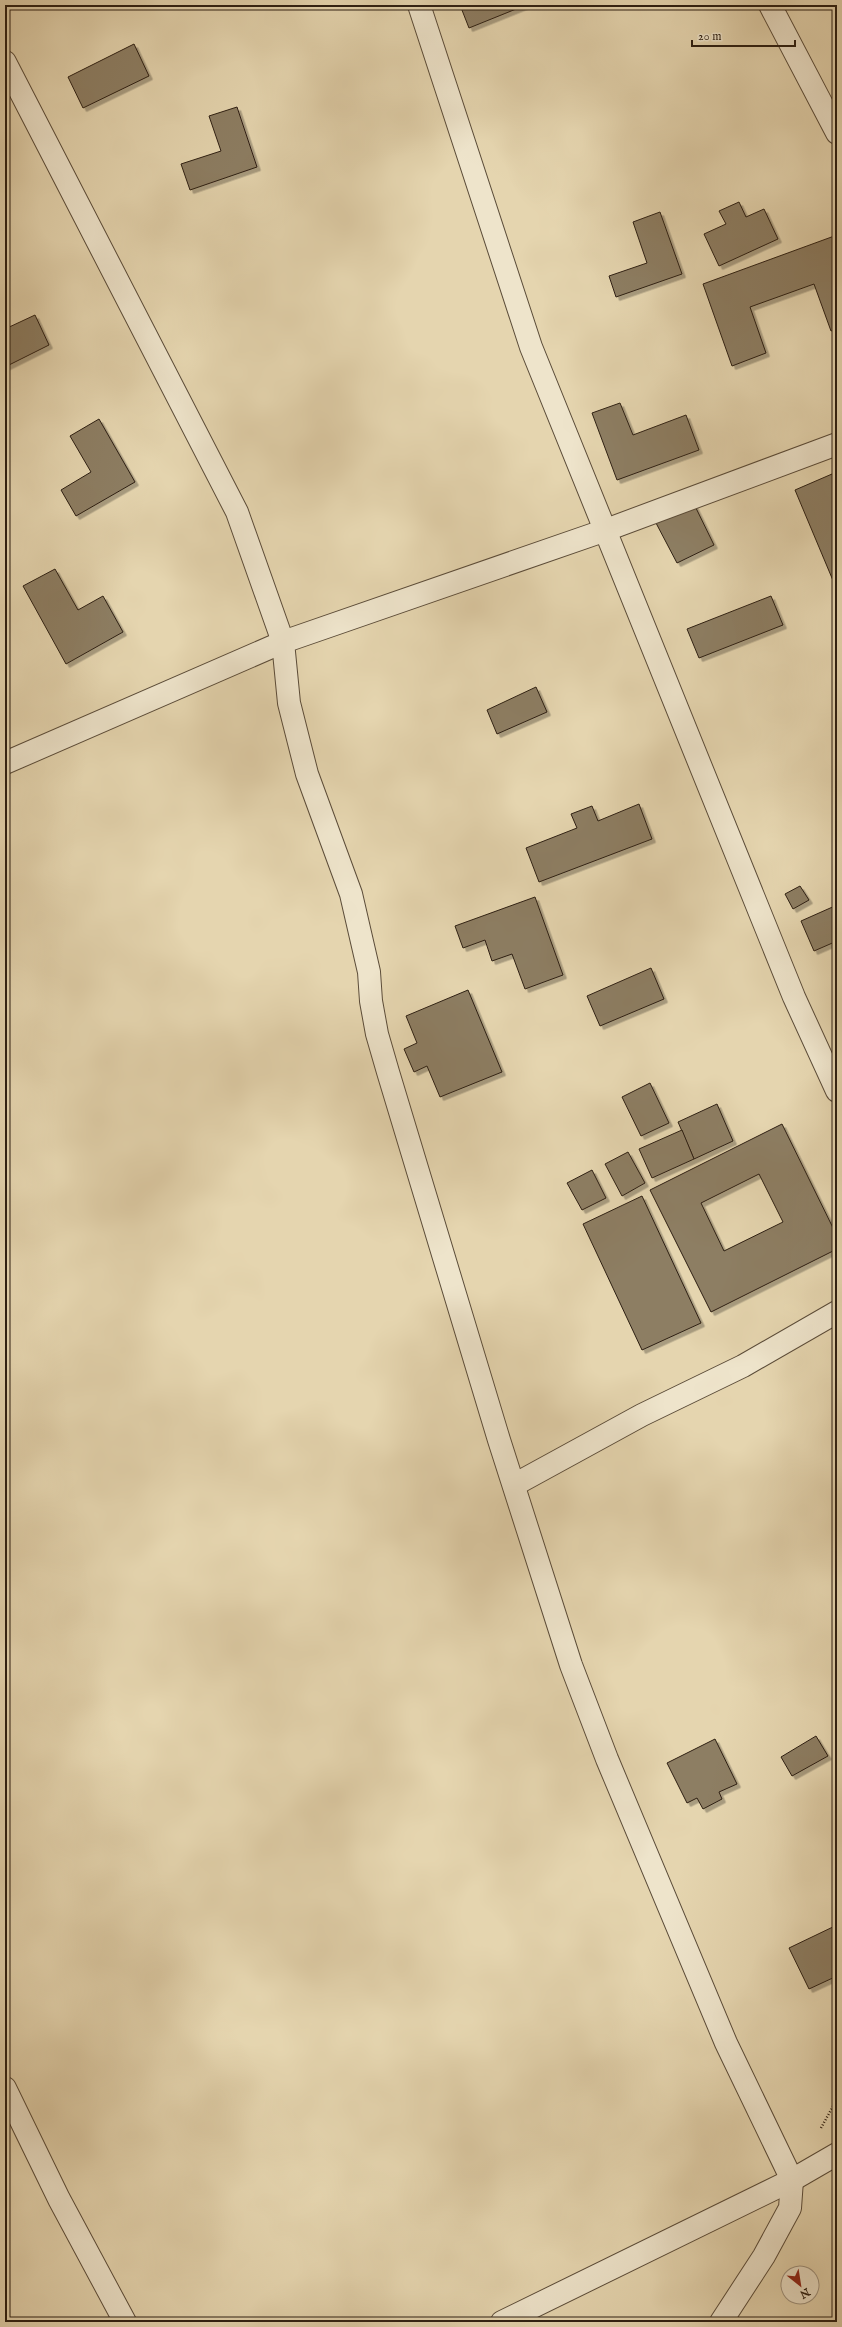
<svg xmlns="http://www.w3.org/2000/svg" width="842" height="2327" font-family="'IM FELL English',serif">
  <style>
    .building { fill: #8d7e64; stroke: #2d1f12; fill-rule: evenodd; filter: url(#shadow) }
    .lines { fill: none; stroke-linecap: round; stroke-linejoin: round }
    .minor-casing { stroke: #5b4c39; stroke-width: 24 }
    .path { stroke: #2d1f12; stroke-width: 2.5; stroke-dasharray: 1 2; stroke-linecap: butt }
    .minor { stroke: #eee4cb; stroke-width: 22 }
  </style>
  <defs>
    <filter id="shadow"><feDropShadow dx="3.5" dy="3.5" stdDeviation="0" flood-color="#0004"/></filter>
  </defs>
  <rect width="100%" height="100%" fill="#e5d5af"/>
  <filter id="stains"><feTurbulence type="fractalNoise" baseFrequency=".005" numOctaves="4"/><feColorMatrix values="0 0 0 0 .2 0 0 0 0 .09 0 0 0 0 .02 0 0 0 .5 -.17"/></filter>
  <radialGradient id="worn" r=".72"><stop offset=".6" stop-color="#630" stop-opacity="0"/><stop offset="1" stop-color="#630" stop-opacity=".3"/></radialGradient>
  <g class="building">
    <polygon points="460,5 526,5 469,28"/>
    <polygon points="134,44 149,76 83,108 68,77"/>
    <polygon points="237,107 257,167 190,190 181,164 221,151 209,116"/>
    <polygon points="739,202 746,217 764,209 778,239 719,266 704,234 726,224 719,211"/>
    <polygon points="660,212 682,274 616,297 609,276 647,263 633,222"/>
    <polygon points="837,235 837,329 831,331 814,284 750,307 766,353 732,366 703,284"/>
    <polygon points="35,315 49,345 5,367 5,329"/>
    <polygon points="620,403 633,435 686,415 699,450 617,480 592,413"/>
    <polygon points="99,419 135,482 76,516 61,490 91,472 70,436"/>
    <polygon points="832,474 837,487 837,590 795,490"/>
    <polygon points="694,504 714,545 677,563 656,523"/>
    <polygon points="55,569 78,610 103,596 123,632 66,664 23,586"/>
    <polygon points="771,596 783,625 699,658 687,629"/>
    <polygon points="536,687 547,712 497,734 487,710"/>
    <polygon points="639,804 652,839 539,882 526,848 577,828 571,814 592,806 598,821"/>
    <polygon points="800,886 809,900 793,909 785,894"/>
    <polygon points="535,897 563,975 525,989 512,954 492,961 485,940 463,948 455,926"/>
    <polygon points="837,905 837,941 814,951 801,921"/>
    <polygon points="651,968 664,999 600,1026 587,996"/>
    <polygon points="468,990 502,1072 440,1097 427,1066 414,1072 404,1049 417,1043 406,1016"/>
    <polygon points="650,1083 669,1123 641,1136 622,1097"/>
    <polygon points="717,1104 733,1141 694,1159 678,1122"/>
    <path d="M782,1124l55,112v13l-126,63 -61,-122zM759,1174l24,48 -59,29 -23,-48z"/>
    <polygon points="682,1130 694,1159 652,1178 639,1149"/>
    <polygon points="628,1152 645,1183 622,1196 605,1164"/>
    <polygon points="592,1170 606,1198 582,1210 567,1183"/>
    <polygon points="642,1196 701,1323 642,1350 583,1224"/>
    <polygon points="816,1736 828,1756 792,1776 781,1757"/>
    <polygon points="715,1739 737,1784 719,1792 722,1799 703,1809 697,1798 687,1803 667,1763"/>
    <polygon points="837,1925 837,1976 809,1989 789,1948"/>
  </g>
  <g class="lines">
    <g class="minor-casing">
      <g id="minor">
        <polyline points="419,5 531,347 794,997 837,1091"/>
        <polyline points="770,5 837,133"/>
        <polyline points="5,62 237,512 283,642 289,703 307,774 351,894 369,972 371,1001 377,1034 388,1072 499,1440 571,1665 607,1759 726,2043 792,2180 790,2208 764,2256 721,2322"/>
        <polyline points="5,763 283,642 606,530 837,444"/>
        <polyline points="514,1485 642,1415 743,1366 837,1312"/>
        <polyline points="5,2088 59,2199 125,2322"/>
        <polyline points="502,2322 792,2180 837,2154"/>
      </g>
    </g>
    <polyline class="path" points="821,2128 837,2099"/>
    <use href="#minor" class="minor"/>
  </g>
  <rect width="842" height="2327" fill="none" stroke="#e5d5af" stroke-width="20"/>
  <rect x="6" y="6" width="830" height="2315" fill="none" stroke="#2d1f12" stroke-width="2"/>
  <rect x="10" y="10" width="822" height="2307" fill="none" stroke="#2d1f12"/>
  <g transform="translate(800 2285) rotate(150)"><circle r="19" fill="#eee4cb" stroke="#a19581"/>
  <path d="M0-3L7 15L0 10L-7 15Z" fill="#8f2418"/>
  <text y="-6" font-size="11" font-weight="bold" text-anchor="middle" fill="#2d1f12">N</text>
  </g>
  <path d="M692 40v6h103v-6" fill="none" stroke="#2d1f12" stroke-width="2"/>
  <text x="698" y="40" font-size="12" fill="#2d1f12" stroke="#eee4cb" stroke-width="3" paint-order="stroke">20 m</text>
  <rect width="100%" height="100%" filter="url(#stains)"/>
  <rect width="100%" height="100%" fill="url(#worn)"/>
</svg>
